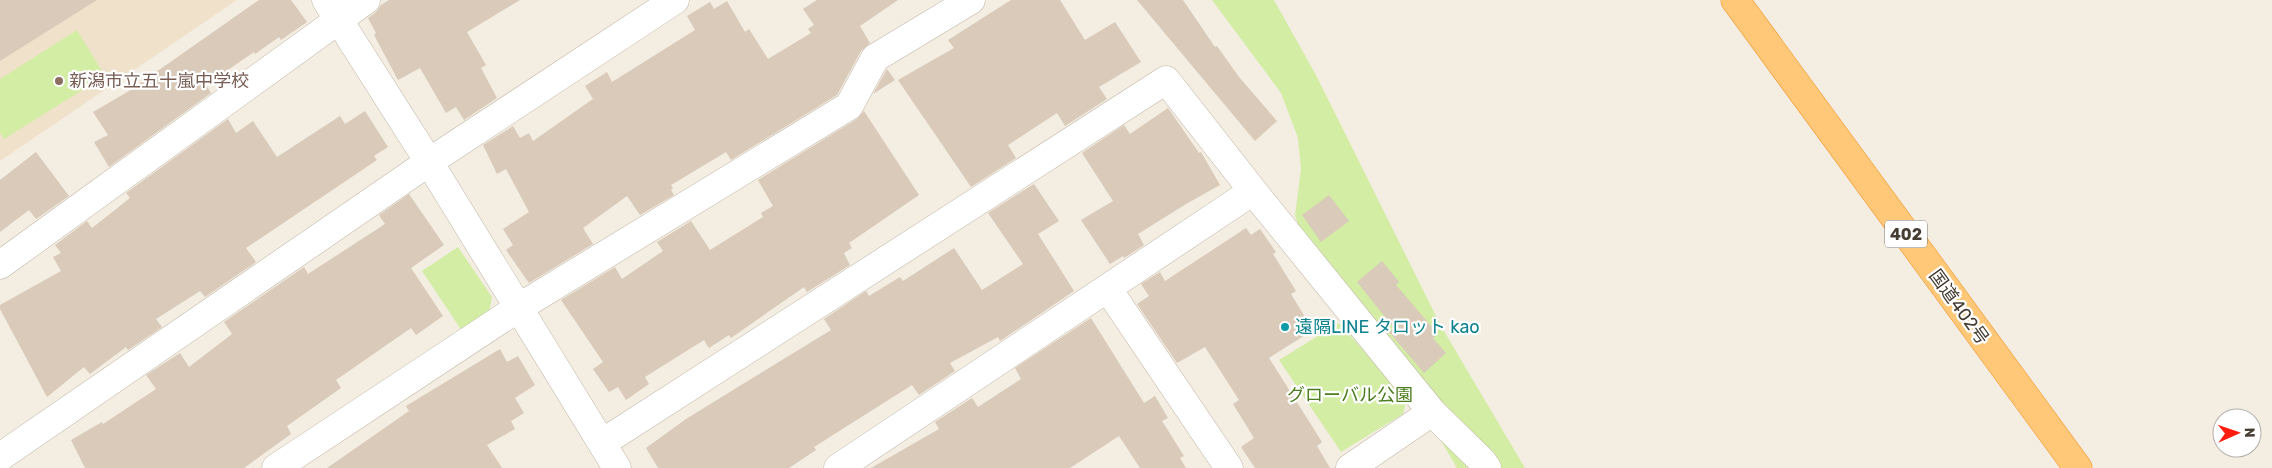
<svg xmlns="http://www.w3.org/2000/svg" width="2272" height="468" font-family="Rubik,'Noto Sans JP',sans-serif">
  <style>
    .education { fill: #efe1ca }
    .green { fill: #d3eda5 }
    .building { fill: #d9cab9 }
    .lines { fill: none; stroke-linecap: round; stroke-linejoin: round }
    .minor-casing { stroke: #c2b6a7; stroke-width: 29 }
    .trunk-casing { stroke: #f09020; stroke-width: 29 }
    .minor { stroke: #fff; stroke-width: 28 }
    .trunk { stroke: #ffc878; stroke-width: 28 }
    .education-dot { fill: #8d6e63; stroke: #fff; stroke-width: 2 }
    .culture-dot { fill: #0f9aa8; stroke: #fff; stroke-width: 2 }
    .labels { text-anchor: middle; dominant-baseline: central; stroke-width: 4.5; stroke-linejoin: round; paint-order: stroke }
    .shield { fill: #fff; stroke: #7d7670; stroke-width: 1 }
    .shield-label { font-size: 16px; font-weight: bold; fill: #453c32 }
    .education-label { font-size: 18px; fill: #785e54; stroke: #fff; text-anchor: start }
    .street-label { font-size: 18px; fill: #453c32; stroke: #fff }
    .culture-label { font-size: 18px; fill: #0d838f; stroke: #fff; text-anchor: start }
    .park-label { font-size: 18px; fill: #4b7d1f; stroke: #fff }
  </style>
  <rect width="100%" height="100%" fill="#f3ede2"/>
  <polygon class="education" points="0,0 237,0 0,161"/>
  <g class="green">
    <polygon points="1212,0 1274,0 1317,77 1441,326 1525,468 1457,468 1424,412 1309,252 1295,216 1301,169 1298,138 1281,93"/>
    <polygon points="77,30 105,76 4,139 0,133 0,79"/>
    <polygon points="458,247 492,297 489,313 462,331 422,271"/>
    <polygon points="1339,323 1407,399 1403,414 1341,452 1279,360"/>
  </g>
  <g class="building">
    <polygon points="0,0 97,0 0,61"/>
    <polygon points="259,0 291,0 307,22 281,40 279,37 255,54 254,52 206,85 211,93 109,167 94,142 108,135 93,112 129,91"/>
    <polygon points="389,0 520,0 467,32 486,65 481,68 497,98 464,120 456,107 446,113 420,68 398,80 374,35 376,33 368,18 376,12 381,5"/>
    <polygon points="817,0 898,0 860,26 870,43 861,51 837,95 731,160 726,152 671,185 673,188 671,190 674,195 640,215 627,196 583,228 593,244 529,283 506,250 513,245 503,229 529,212 506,169 497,174 483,145 513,126 520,138 529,133 533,141 593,99 585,86 607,72 612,82 695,30 687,16 710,2 714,9 727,1 745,32 749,29 768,59 811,33 808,29 814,25 803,9"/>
    <polygon points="1011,0 1060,0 1085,40 1115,22 1141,62 1099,87 1107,99 1065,126 1057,113 1008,145 1016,158 971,187 898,80 954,48 948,40"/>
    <polygon points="1137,0 1183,0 1215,47 1217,46 1239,77 1277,121 1255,141"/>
    <polygon points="887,69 895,80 873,94"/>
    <polygon points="1168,108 1199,153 1201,152 1220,185 1186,204 1138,234 1144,245 1124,258 1123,256 1110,264 1081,220 1113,201 1082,153 1124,125 1130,134"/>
    <polygon points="365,111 388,147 374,156 377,160 246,248 256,262 205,297 200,291 156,319 162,327 128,350 126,347 90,374 84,367 47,397 0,309 0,305 61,271 53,257 61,253 55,245 87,221 92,228 130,198 126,193 228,119 236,133 253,121 277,157 340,116 345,124"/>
    <polygon points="864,111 919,195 849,243 852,248 844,253 850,265 807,292 804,287 731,338 729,335 709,348 704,340 645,377 649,384 626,400 618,387 609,392 593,369 603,362 561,300 615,267 622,279 663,251 657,242 691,221 710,250 763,217 761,213 773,206 758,180 857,119"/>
    <polygon points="36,152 69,196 36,219 29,210 0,232 0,180"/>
    <polygon points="1034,184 1059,221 1038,234 1074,291 1000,341 998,337 950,363 955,371 919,395 912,385 814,447 816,450 789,468 658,468 646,448 686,419 831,330 824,319 866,291 869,296 900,277 903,281 954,248 982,290 1023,264 988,213"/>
    <polygon points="409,194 444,245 411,268 443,316 416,335 411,328 336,380 341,388 287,426 291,434 244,468 85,468 71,440 102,422 103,424 156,389 146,375 180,353 189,367 232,334 224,322 304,267 308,274 385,224 379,215"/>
    <polygon points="1329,195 1349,221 1321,242 1302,215"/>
    <polygon points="1246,228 1251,235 1260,229 1276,252 1273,254 1296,291 1291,294 1313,330 1269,358 1322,442 1317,446 1330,468 1255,468 1241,447 1254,438 1233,404 1239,400 1205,347 1177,363 1137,304 1149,296 1141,284 1160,272 1165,281"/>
    <polygon points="1382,261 1399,282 1396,285 1438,334 1433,338 1446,353 1424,373 1389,332 1394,328 1357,282"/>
    <polygon points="1091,318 1144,403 1155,396 1168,418 1162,421 1184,456 1180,458 1186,468 1140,468 1119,436 1070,468 871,468 939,429 935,422 972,398 978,407 1021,379 1015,368"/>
    <polygon points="500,349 507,362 518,356 535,385 515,398 524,413 511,421 515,429 487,445 502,468 327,468 409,411 406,406"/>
  </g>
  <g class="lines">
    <g class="minor-casing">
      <g id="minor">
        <polyline points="326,0 429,162 617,468"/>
        <polyline points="0,265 366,0"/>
        <polyline points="1108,289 1229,468"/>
        <polyline points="602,443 1166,80 1253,191 1432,412 1482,461 1487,468"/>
        <polyline points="0,457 429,162 675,0"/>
        <polyline points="276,468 518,308 849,106 875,58 971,0"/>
        <polyline points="838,468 1253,191"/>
        <polyline points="1350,468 1432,412"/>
      </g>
    </g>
    <g class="trunk-casing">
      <polyline id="trunk" points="1735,0 2078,468"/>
    </g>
    <use href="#minor" class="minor"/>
    <use href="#trunk" class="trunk"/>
  </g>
  <circle class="education-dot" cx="59" cy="81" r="5"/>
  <circle class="culture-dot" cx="1285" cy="327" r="5"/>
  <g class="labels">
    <rect class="shield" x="1885" y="220.5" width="42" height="27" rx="4"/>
    <g class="shield-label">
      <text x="1906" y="234">402</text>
    </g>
    <g class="education-label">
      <text x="69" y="81">新潟市立五十嵐中学校</text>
    </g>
    <g class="street-label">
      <text transform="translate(1959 307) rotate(54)">国道402号</text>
    </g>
    <g class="culture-label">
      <text x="1295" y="327">遠隔LINE タロット kao</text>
    </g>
    <g class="park-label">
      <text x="1350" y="395">グローバル公園</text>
    </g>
  </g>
  <g transform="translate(2237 433) rotate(88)"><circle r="24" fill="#ffffff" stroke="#b5b1ad"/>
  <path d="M0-4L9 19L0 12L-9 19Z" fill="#ff1c0d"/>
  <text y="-8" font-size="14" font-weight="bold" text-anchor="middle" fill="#453c32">N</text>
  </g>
</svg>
